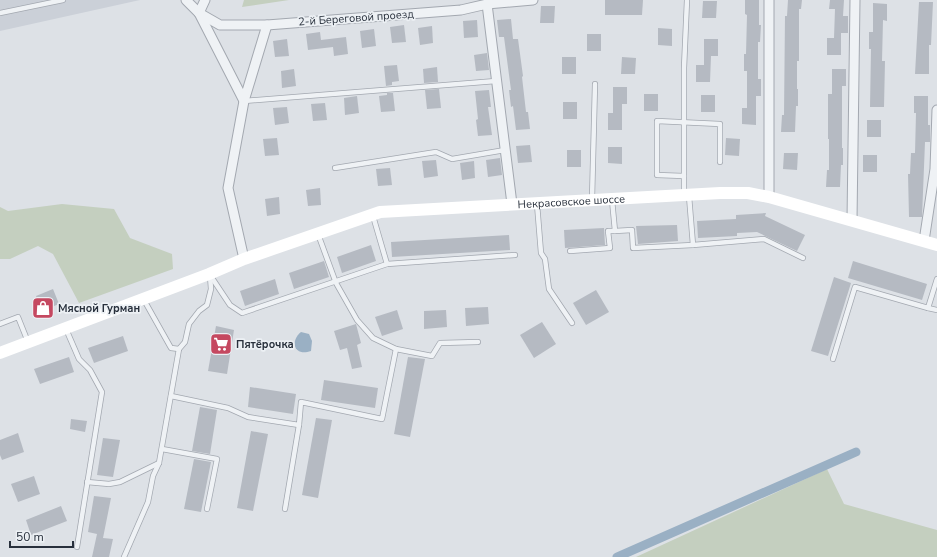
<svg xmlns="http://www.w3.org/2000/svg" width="937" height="557" font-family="'Nunito Sans',sans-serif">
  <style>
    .built { fill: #cbd0d8 }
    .green { fill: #c4cfbf }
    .water { fill: #9ab0c4 }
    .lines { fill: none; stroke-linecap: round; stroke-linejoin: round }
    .canal { stroke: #9ab0c4; stroke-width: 9 }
    .building { fill: #b5bac2 }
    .lane-casing { stroke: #a3a8b0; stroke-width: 6 }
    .street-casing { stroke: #a3a8b0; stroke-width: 11 }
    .lane { stroke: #eff2f5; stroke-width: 4.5 }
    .street { stroke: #eff2f5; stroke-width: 9 }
    .secondary { stroke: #fff; stroke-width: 12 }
    .labels { text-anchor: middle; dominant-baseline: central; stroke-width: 3.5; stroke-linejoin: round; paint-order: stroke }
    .street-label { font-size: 11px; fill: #28303c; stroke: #ecf0f4 }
    .poi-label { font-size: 11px; font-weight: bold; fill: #28303c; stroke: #ecf0f4; text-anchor: start }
  </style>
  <rect width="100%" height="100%" fill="#dde1e6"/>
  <polygon class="built" points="0,0 140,0 0,31"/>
  <g class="green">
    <polygon points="244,0 289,0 242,7"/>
    <polygon points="62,204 114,209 130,238 172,254 173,269 79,303 53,254 38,246 10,259 0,259 0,207 8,211"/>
    <polygon points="827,469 844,504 937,530 937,557 636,557"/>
  </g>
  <path class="water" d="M301,332l8,2 3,7 -1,10c-16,6 -22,-9 -10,-19z"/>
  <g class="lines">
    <polyline class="canal" points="617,557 856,452"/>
  </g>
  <g class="building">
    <polygon points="605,0 643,0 642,15 605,15"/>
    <polygon points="745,0 759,0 759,25 761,25 760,42 758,42 758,79 761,79 761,96 756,96 756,125 742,124 742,108 747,108 747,71 744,71 744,54 746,54 747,15 745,14"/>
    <polygon points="788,0 802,0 801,9 799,9 799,61 797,61 797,89 798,89 798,106 796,106 795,132 781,132 782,115 784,115 785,16 787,16"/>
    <polygon points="830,0 844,0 843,16 848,16 848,33 841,33 841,55 827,55 827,38 834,38 835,9 829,9"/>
    <polygon points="703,1 717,1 716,18 702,18"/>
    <polygon points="919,2 933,2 931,45 929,45 929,74 915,74"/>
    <polygon points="873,3 887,4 887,21 883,20 882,61 885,61 884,107 870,107 871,49 869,49 869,32 873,32"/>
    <polygon points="541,6 555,6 554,23 540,23"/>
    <polygon points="511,19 513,39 518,39 523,76 522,77 526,112 528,112 530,129 516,130 513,106 511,107 509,90 511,90 504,37 499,37 497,20"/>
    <polygon points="477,20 478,37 464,38 463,21"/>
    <polygon points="404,25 406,42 392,43 390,27"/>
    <polygon points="432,26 433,43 420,45 418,28"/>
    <polygon points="658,28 672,29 672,46 658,45"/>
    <polygon points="374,29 376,46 362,48 360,31"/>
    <polygon points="320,32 321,40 346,37 348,54 334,56 333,47 308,50 306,34"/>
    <rect x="587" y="34" width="14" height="17"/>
    <polygon points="287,39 289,56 275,57 273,41"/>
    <polygon points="704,39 718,39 718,56 711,56 710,82 696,82 696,65 704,65"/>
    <polygon points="487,53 489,70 476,71 474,55"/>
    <rect x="562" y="57" width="14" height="17"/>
    <polygon points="622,57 636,58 635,74 621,74"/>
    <polygon points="397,65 399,81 392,82 392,85 386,86 384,66"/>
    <polygon points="437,67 438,82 424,83 423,69"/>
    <polygon points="294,69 296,86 282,88 281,71"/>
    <polygon points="832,69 846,69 846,86 842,86 842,148 843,148 843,165 841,165 840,187 826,187 827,170 829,170 829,139 828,139 828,94 832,94"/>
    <polygon points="613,87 627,87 627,104 622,104 622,130 608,130 608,113 613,113"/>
    <polygon points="439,89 441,108 427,109 425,90"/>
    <polygon points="489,90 491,107 488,107 492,135 478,136 476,120 478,119 475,91"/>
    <polygon points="387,93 393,93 395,111 381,112 379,96 387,95"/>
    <rect x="644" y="94" width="14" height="17"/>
    <rect x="701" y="95" width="14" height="17"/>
    <polygon points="357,96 359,113 345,115 344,98"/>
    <polygon points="914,96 928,96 928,125 930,125 930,142 925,142 922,217 909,217 908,174 910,174 911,153 915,153 916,113 914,113"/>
    <rect x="563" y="102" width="14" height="17"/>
    <polygon points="325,103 327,120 313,121 311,104"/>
    <polygon points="287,107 289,123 275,125 273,108"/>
    <rect x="867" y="120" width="14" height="17"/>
    <polygon points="277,138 279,155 265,156 263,139"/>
    <polygon points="726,138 740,139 739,156 725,155"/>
    <polygon points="530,145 532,162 518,163 516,146"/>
    <polygon points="608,147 622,147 622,164 608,163"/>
    <rect x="567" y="150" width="14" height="17"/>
    <polygon points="784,153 798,153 797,170 783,169"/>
    <rect x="863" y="155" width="14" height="17"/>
    <polygon points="500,158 502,175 488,177 486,160"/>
    <polygon points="436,160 438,176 424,178 422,161"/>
    <polygon points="474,161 475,178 462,180 460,163"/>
    <polygon points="390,168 392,185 378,186 376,169"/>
    <polygon points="320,188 321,205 308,206 306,190"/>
    <polygon points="279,197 280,214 267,216 265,199"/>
    <polygon points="766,213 765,216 805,235 797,251 757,232 737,233 737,236 698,238 697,221 736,219 736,215"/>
    <polygon points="677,225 678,241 638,244 636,226"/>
    <polygon points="604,228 605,245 565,248 564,230"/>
    <polygon points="509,235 510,250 392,257 391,242"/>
    <polygon points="371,245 376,261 342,273 337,257"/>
    <polygon points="324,261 329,277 294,289 289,273"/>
    <polygon points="853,261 927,284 922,300 848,278"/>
    <polygon points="834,277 851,283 828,356 811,351"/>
    <polygon points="275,279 279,294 245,306 240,291"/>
    <polygon points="53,289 59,304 42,311 36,296"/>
    <polygon points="596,290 609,312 586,325 573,303"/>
    <polygon points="488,307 489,324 466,326 465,308"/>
    <polygon points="397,310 403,329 382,336 375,317"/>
    <polygon points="446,310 447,327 424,329 424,311"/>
    <polygon points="542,322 556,344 534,358 520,335"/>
    <polygon points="356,324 361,343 357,345 362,367 352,369 347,348 340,350 334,331"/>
    <polygon points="216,326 234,330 227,374 208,371"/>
    <polygon points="123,336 128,351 94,363 88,348"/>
    <polygon points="69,357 74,372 40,384 34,369"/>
    <polygon points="408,357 425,359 410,437 394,434"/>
    <polygon points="324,380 378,388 375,408 321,400"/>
    <polygon points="250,387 296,394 293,414 248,407"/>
    <polygon points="200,407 217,410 210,454 192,451"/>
    <polygon points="316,418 332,420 318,498 302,495"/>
    <polygon points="71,419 87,421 85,432 70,429"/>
    <polygon points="251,431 268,434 253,511 237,508"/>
    <polygon points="18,433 24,452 2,460 0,455 0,440"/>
    <polygon points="103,438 120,440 113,477 97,475"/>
    <polygon points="194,459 211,462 201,512 184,509"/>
    <polygon points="34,476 40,494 18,502 11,484"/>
    <polygon points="94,496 111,498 103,538 113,539 109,557 92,557 97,534 88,532"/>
    <polygon points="61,506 67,521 31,535 26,520"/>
  </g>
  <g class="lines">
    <g class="lane-casing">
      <g id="lane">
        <polyline points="0,13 63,0"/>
        <polyline points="244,101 496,81"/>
        <polyline points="335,168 436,152 452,159 505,150"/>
        <polyline points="684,176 657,175 657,121 720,124 720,162"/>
        <polyline points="684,194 684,68 687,0"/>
        <polyline points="689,196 693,245 764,239 803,258"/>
        <polyline points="592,199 595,84"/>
        <polyline points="537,204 541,253 545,259 549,289 572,323"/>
        <polyline points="373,216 387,264 515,255"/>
        <polyline points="615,231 632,230 633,248 693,245"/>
        <polyline points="318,234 336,283 357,320 373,338 396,349"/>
        <polyline points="570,251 610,248 608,231 615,231 612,200"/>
        <polyline points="210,275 230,305 242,313 387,264"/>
        <polyline points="144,300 171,348 179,349"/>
        <polyline points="928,308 937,310"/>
        <polyline points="0,324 18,317 28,342"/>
        <polyline points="66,329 79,359 90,370 102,392 77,547"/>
        <polyline points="833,359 855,287 928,308 937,279"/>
        <polyline points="171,396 228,408 248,417 299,425 301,402 382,419 396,349 432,356 440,343 478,342"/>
        <polyline points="162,449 217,459 207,509"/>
        <polyline points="87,482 109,484 120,482 159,463"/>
        <polyline points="285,509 299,425"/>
        <polyline points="124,557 148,502 153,476 159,463 179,349 185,342 189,324 199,311 207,305 211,289 210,276"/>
      </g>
    </g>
    <g class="street-casing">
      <g id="street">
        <polyline points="186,0 199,13 220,25 267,25 461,10 487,4 533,0"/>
        <polyline points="205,0 199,13 244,101"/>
        <polyline points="769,0 769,197"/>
        <polyline points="487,4 512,204"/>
        <polyline points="852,220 855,0"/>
        <polyline points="924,241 935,169 937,110"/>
        <polyline points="244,259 228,188 244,101 267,25"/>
      </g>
    </g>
    <use href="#lane" class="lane"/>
    <use href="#street" class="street"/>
    <path class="secondary" id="s1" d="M0,353l209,-79 35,-15 136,-47 340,-19h28l21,4 168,48"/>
  </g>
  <defs>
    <g id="shop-square" transform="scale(1.15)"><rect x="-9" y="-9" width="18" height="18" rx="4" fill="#c54860" stroke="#ecf0f4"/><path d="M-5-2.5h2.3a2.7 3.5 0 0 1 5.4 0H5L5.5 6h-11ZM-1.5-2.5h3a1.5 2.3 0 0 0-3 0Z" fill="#fff"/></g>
    <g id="supermarket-square" transform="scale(1.15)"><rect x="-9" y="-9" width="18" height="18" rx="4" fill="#c54860" stroke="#ecf0f4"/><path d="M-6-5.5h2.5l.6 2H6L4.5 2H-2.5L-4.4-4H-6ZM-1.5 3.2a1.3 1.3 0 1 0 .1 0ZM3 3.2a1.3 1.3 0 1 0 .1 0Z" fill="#fff"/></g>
  </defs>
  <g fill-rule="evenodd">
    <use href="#shop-square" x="43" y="308"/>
    <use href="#supermarket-square" x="221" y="344"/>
  </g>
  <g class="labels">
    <g class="street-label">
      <text transform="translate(356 18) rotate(-4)">2-й Береговой проезд</text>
      <text stroke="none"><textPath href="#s1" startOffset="597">Некрасовское шоссе</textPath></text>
    </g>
    <g class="poi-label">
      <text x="58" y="308">Мясной Гурман</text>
      <text x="236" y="344">Пятёрочка</text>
    </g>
  </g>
  <path d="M10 541v6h63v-6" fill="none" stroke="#28303c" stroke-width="2"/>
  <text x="16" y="541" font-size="12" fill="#28303c" stroke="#ecf0f4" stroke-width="3" paint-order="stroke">50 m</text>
</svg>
